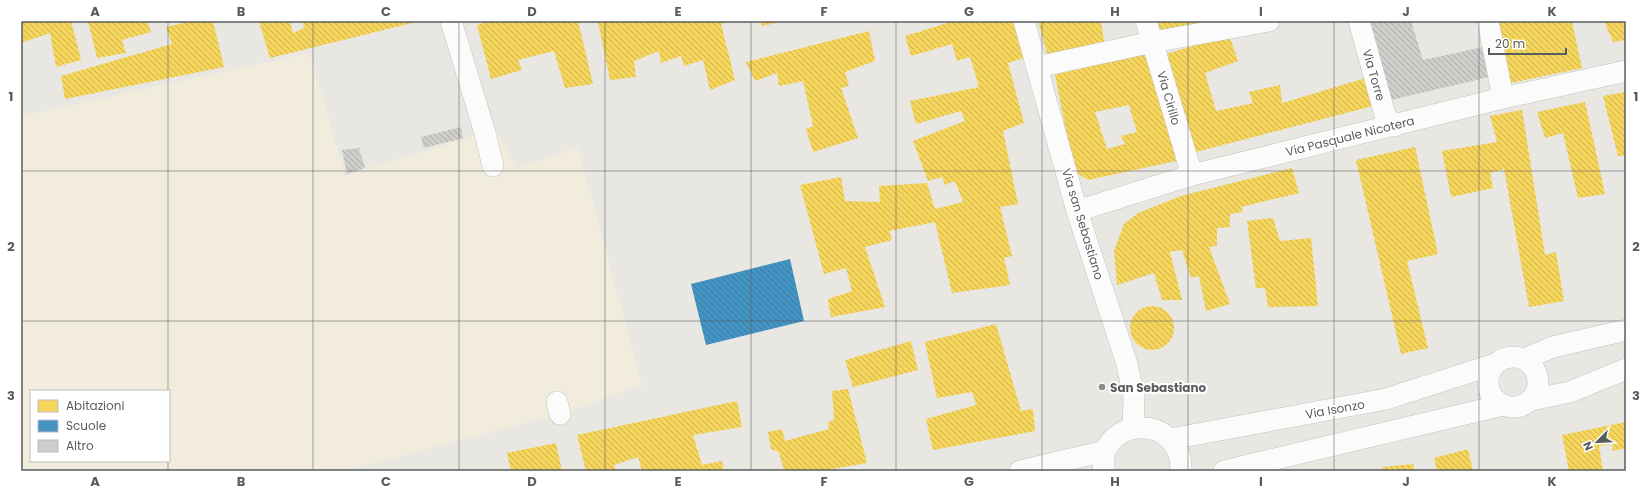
<svg xmlns="http://www.w3.org/2000/svg" width="1647" height="492" font-family="Poppins,sans-serif">
  <style>
    .commercial { fill: #f1ecdc; fill-rule: evenodd }
    .homes { fill: url(#homes-back-hatch); fill-rule: evenodd }
    .schools { fill: url(#schools-back-hatch) }
    .building { fill: url(#building-back-hatch) }
    .lines { fill: none; stroke-linecap: round; stroke-linejoin: round }
    .street-casing { stroke: #c4c3c3; stroke-width: 22 }
    .street { stroke: #fcfbfb; stroke-width: 21 }
    .grid { fill: none; stroke: #595c5f; stroke-width: 1; stroke-opacity: 0.55 }
    .poi-dot { fill: #8b8d8d; stroke: #fff; stroke-width: 1.5 }
    .labels { text-anchor: middle; dominant-baseline: central; stroke-width: 4; stroke-linejoin: round; paint-order: stroke }
    .street-label { font-size: 12px; fill: #595c5f; stroke: #fff }
    .poi-label { font-size: 12px; font-weight: bold; fill: #595c5f; stroke: #fff; text-anchor: start }
    .neatline { fill: none; stroke: #595c5f; stroke-width: 1.5 }
    .grid-label { font-size: 13px; text-anchor: middle; font-weight: bold; fill: #595c5f }
  </style>
  <defs>
    <pattern id="homes-back-hatch" width="6" height="6" patternUnits="userSpaceOnUse"><rect width="6" height="6" fill="#f6d55c"/><path d="M-1 5l2 2M0 0l6 6M5-1l2 2" fill="none" stroke="#cab04f"/></pattern>
    <pattern id="schools-back-hatch" width="6" height="6" patternUnits="userSpaceOnUse"><rect width="6" height="6" fill="#4393c3"/><path d="M-1 5l2 2M0 0l6 6M5-1l2 2" fill="none" stroke="#3b7ba2"/></pattern>
    <pattern id="building-back-hatch" width="6" height="6" patternUnits="userSpaceOnUse"><rect width="6" height="6" fill="#cececb"/><path d="M-1 5l2 2M0 0l6 6M5-1l2 2" fill="none" stroke="#aaaaa8"/></pattern>
  </defs>
  <rect width="100%" height="100%" fill="#e8e7e2"/>
  <path class="commercial" d="M310,53l35,123 151,-47 20,40 62,-22 64,238 -82,29 -216,57h-323v-355zM31,391h138v70h-138z"/>
  <g class="homes">
    <polygon points="21,21 71,21 81,60 56,67 50,33 21,43"/>
    <polygon points="88,21 147,21 151,32 122,40 126,53 97,58"/>
    <polygon points="192,21 213,21 224,67 65,99 61,76 172,44 166,27"/>
    <polygon points="259,21 290,21 293,33 304,28 302,21 416,22 270,58"/>
    <polygon points="489,21 578,21 593,84 565,88 554,51 518,60 522,70 491,79 477,25"/>
    <polygon points="732,21 721,24 735,80 710,90 703,60 684,66 681,56 661,63 659,51 634,61 636,77 610,80 598,22"/>
    <polygon points="761,21 780,21 780,22 762,26"/>
    <polygon points="954,21 1016,21 1027,57 1008,63 1024,123 1003,131 1018,204 1000,207 1012,256 1004,258 1010,285 952,293 935,222 889,231 892,240 865,247 885,307 831,317 828,299 852,291 846,268 824,274 800,185 841,177 845,201 880,202 879,186 927,183 935,209 963,202 955,181 945,185 942,177 928,181 913,141 965,121 961,111 916,124 910,101 979,87 970,57 957,61 952,44 911,56 905,36"/>
    <polygon points="1038,21 1101,21 1105,48 1049,60"/>
    <polygon points="1152,21 1246,21 1156,33"/>
    <polygon points="1494,21 1575,21 1572,22 1582,68 1511,83"/>
    <polygon points="1604,21 1626,21 1626,40 1613,42"/>
    <polygon points="869,31 875,61 845,72 849,86 841,88 858,138 813,152 806,129 813,126 803,81 779,86 777,73 755,81 746,62"/>
    <polygon points="1229,35 1238,61 1205,73 1216,111 1253,103 1249,92 1280,85 1282,103 1366,78 1373,106 1192,153 1163,55"/>
    <path d="M1150,48l31,112 -93,20 -14,-9 -19,-96zM1129,105l8,27 -16,4 4,8 -18,5 -12,-37z"/>
    <polygon points="1626,92 1626,156 1618,156 1603,96"/>
    <polygon points="1585,102 1605,194 1578,198 1563,133 1545,138 1537,112"/>
    <polygon points="1522,110 1545,255 1556,252 1564,301 1529,307 1504,169 1490,173 1493,188 1451,197 1442,151 1497,142 1490,116"/>
    <polygon points="1415,147 1438,254 1407,261 1428,348 1401,354 1356,160"/>
    <polygon points="1292,168 1299,193 1241,207 1243,212 1230,214 1230,227 1217,228 1217,246 1209,247 1230,304 1206,311 1199,276 1191,278 1182,250 1170,252 1182,300 1162,300 1154,273 1117,285 1114,251 1124,224 1138,213 1181,196"/>
    <polygon points="1273,218 1280,241 1311,238 1318,306 1268,307 1265,288 1256,288 1247,221"/>
    <circle cx="1152" cy="328" r="22"/>
    <polygon points="996,324 1021,411 1033,409 1035,431 933,450 926,419 976,405 972,392 937,398 925,342"/>
    <polygon points="911,341 918,370 853,387 845,360"/>
    <polygon points="848,389 867,463 821,471 784,471 779,452 771,449 768,432 782,429 785,441 829,429 828,422 834,420 832,391"/>
    <polygon points="737,401 742,427 693,435 702,465 722,461 724,471 642,471 638,457 614,465 616,471 586,471 577,435"/>
    <polygon points="1626,422 1626,448 1613,451 1612,444 1599,446 1603,471 1569,471 1562,435"/>
    <polygon points="556,443 562,471 511,471 507,453"/>
    <polygon points="1468,449 1473,471 1437,471 1434,458"/>
    <polygon points="1413,464 1415,471 1383,471 1382,467"/>
  </g>
  <polygon class="schools" points="790,259 804,321 706,345 691,284"/>
  <g class="building">
    <polygon points="1365,21 1411,21 1423,60 1483,47 1489,77 1391,100"/>
    <polygon points="461,127 463,138 424,148 421,137"/>
    <polygon points="359,148 365,168 347,174 342,150"/>
  </g>
  <g class="lines">
    <g class="street-casing">
      <g id="street">
        <polyline points="451,21 485,133 493,166"/>
        <polyline points="1024,21 1077,211 1127,364 1134,397 1133,428"/>
        <polyline points="1146,21 1192,175"/>
        <polyline points="1359,21 1385,115 1394,126"/>
        <polyline points="1488,21 1503,98"/>
        <polyline points="1037,67 1153,42 1269,21"/>
        <polyline points="1077,211 1192,175 1503,98 1626,71"/>
        <circle cx="1513" cy="382" r="25"/>
        <polyline points="1524,359 1553,347 1626,330"/>
        <polyline points="1531,400 1570,392 1626,369"/>
        <polyline points="557,402 560,414"/>
        <polyline points="1171,439 1386,399 1495,364"/>
        <polyline points="1020,471 1105,451"/>
        <path d="M1104,471c-9,-54 79,-61 77,0"/>
        <polyline points="1224,471 1503,405"/>
      </g>
    </g>
    <use href="#street" class="street"/>
  </g>
  <path class="grid" d="M168,21v370M313,21v450M459,21v450M605,21v450M751,21v450M896,21v450M1042,21v450M1188,21v450M1334,21v450M1479,21v450M21,171h1605M21,321h1605M168,461v10"/>
  <circle class="poi-dot" cx="1102" cy="387" r="4"/>
  <g class="labels">
    <g class="street-label">
      <text transform="translate(1374 75) rotate(74)">Via Torre</text>
      <text transform="translate(1169 98) rotate(74)">Via Cirillo</text>
      <text transform="translate(1350 136) rotate(-14)">Via Pasquale Nicotera</text>
      <text transform="translate(1083 224) rotate(73)">Via san Sebastiano</text>
      <text transform="translate(1335 409) rotate(-10)">Via Isonzo</text>
    </g>
    <g class="poi-label">
      <text x="1110" y="387">San Sebastiano</text>
    </g>
  </g>
  <rect width="1647" height="492" fill="none" stroke="#ffffff" stroke-width="44"/>
  <rect x="30" y="390" width="140" height="72" fill="#ffffff" stroke="#bdbebf"/>
  <rect x="38" y="400" width="20" height="12" fill="#f6d55c" stroke="#bdbebf"/>
  <text x="66" y="410" font-size="12" fill="#595c5f">Abitazioni</text>
  <rect x="38" y="420" width="20" height="12" fill="#4393c3" stroke="#bdbebf"/>
  <text x="66" y="430" font-size="12" fill="#595c5f">Scuole</text>
  <rect x="38" y="440" width="20" height="12" fill="#cececb" stroke="#bdbebf"/>
  <text x="66" y="450" font-size="12" fill="#595c5f">Altro</text>
  <g transform="translate(1597 442) rotate(246)" stroke="#ffffff" stroke-width="3" paint-order="stroke">
  <path d="M0-3L7 15L0 10L-7 15Z" fill="#595c5f"/>
  <text y="-6" font-size="11" font-weight="bold" text-anchor="middle" fill="#595c5f">N</text>
  </g>
  <path d="M1489 48v6h77v-6" fill="none" stroke="#595c5f" stroke-width="2"/>
  <text x="1495" y="48" font-size="12" fill="#595c5f" stroke="#ffffff" stroke-width="3" paint-order="stroke">20 m</text>
  <rect x="22" y="22" width="1603" height="448" class="neatline"/>
  <g class="grid-label">
    <text x="95" y="16">A</text>
    <text x="241" y="16">B</text>
    <text x="386" y="16">C</text>
    <text x="532" y="16">D</text>
    <text x="678" y="16">E</text>
    <text x="824" y="16">F</text>
    <text x="969" y="16">G</text>
    <text x="1115" y="16">H</text>
    <text x="1261" y="16">I</text>
    <text x="1406" y="16">J</text>
    <text x="1552" y="16">K</text>
    <text x="11" y="101">1</text>
    <text x="1636" y="101">1</text>
    <text x="11" y="251">2</text>
    <text x="1636" y="251">2</text>
    <text x="11" y="400">3</text>
    <text x="1636" y="400">3</text>
    <text x="95" y="486">A</text>
    <text x="241" y="486">B</text>
    <text x="386" y="486">C</text>
    <text x="532" y="486">D</text>
    <text x="678" y="486">E</text>
    <text x="824" y="486">F</text>
    <text x="969" y="486">G</text>
    <text x="1115" y="486">H</text>
    <text x="1261" y="486">I</text>
    <text x="1406" y="486">J</text>
    <text x="1552" y="486">K</text>
  </g>
</svg>
